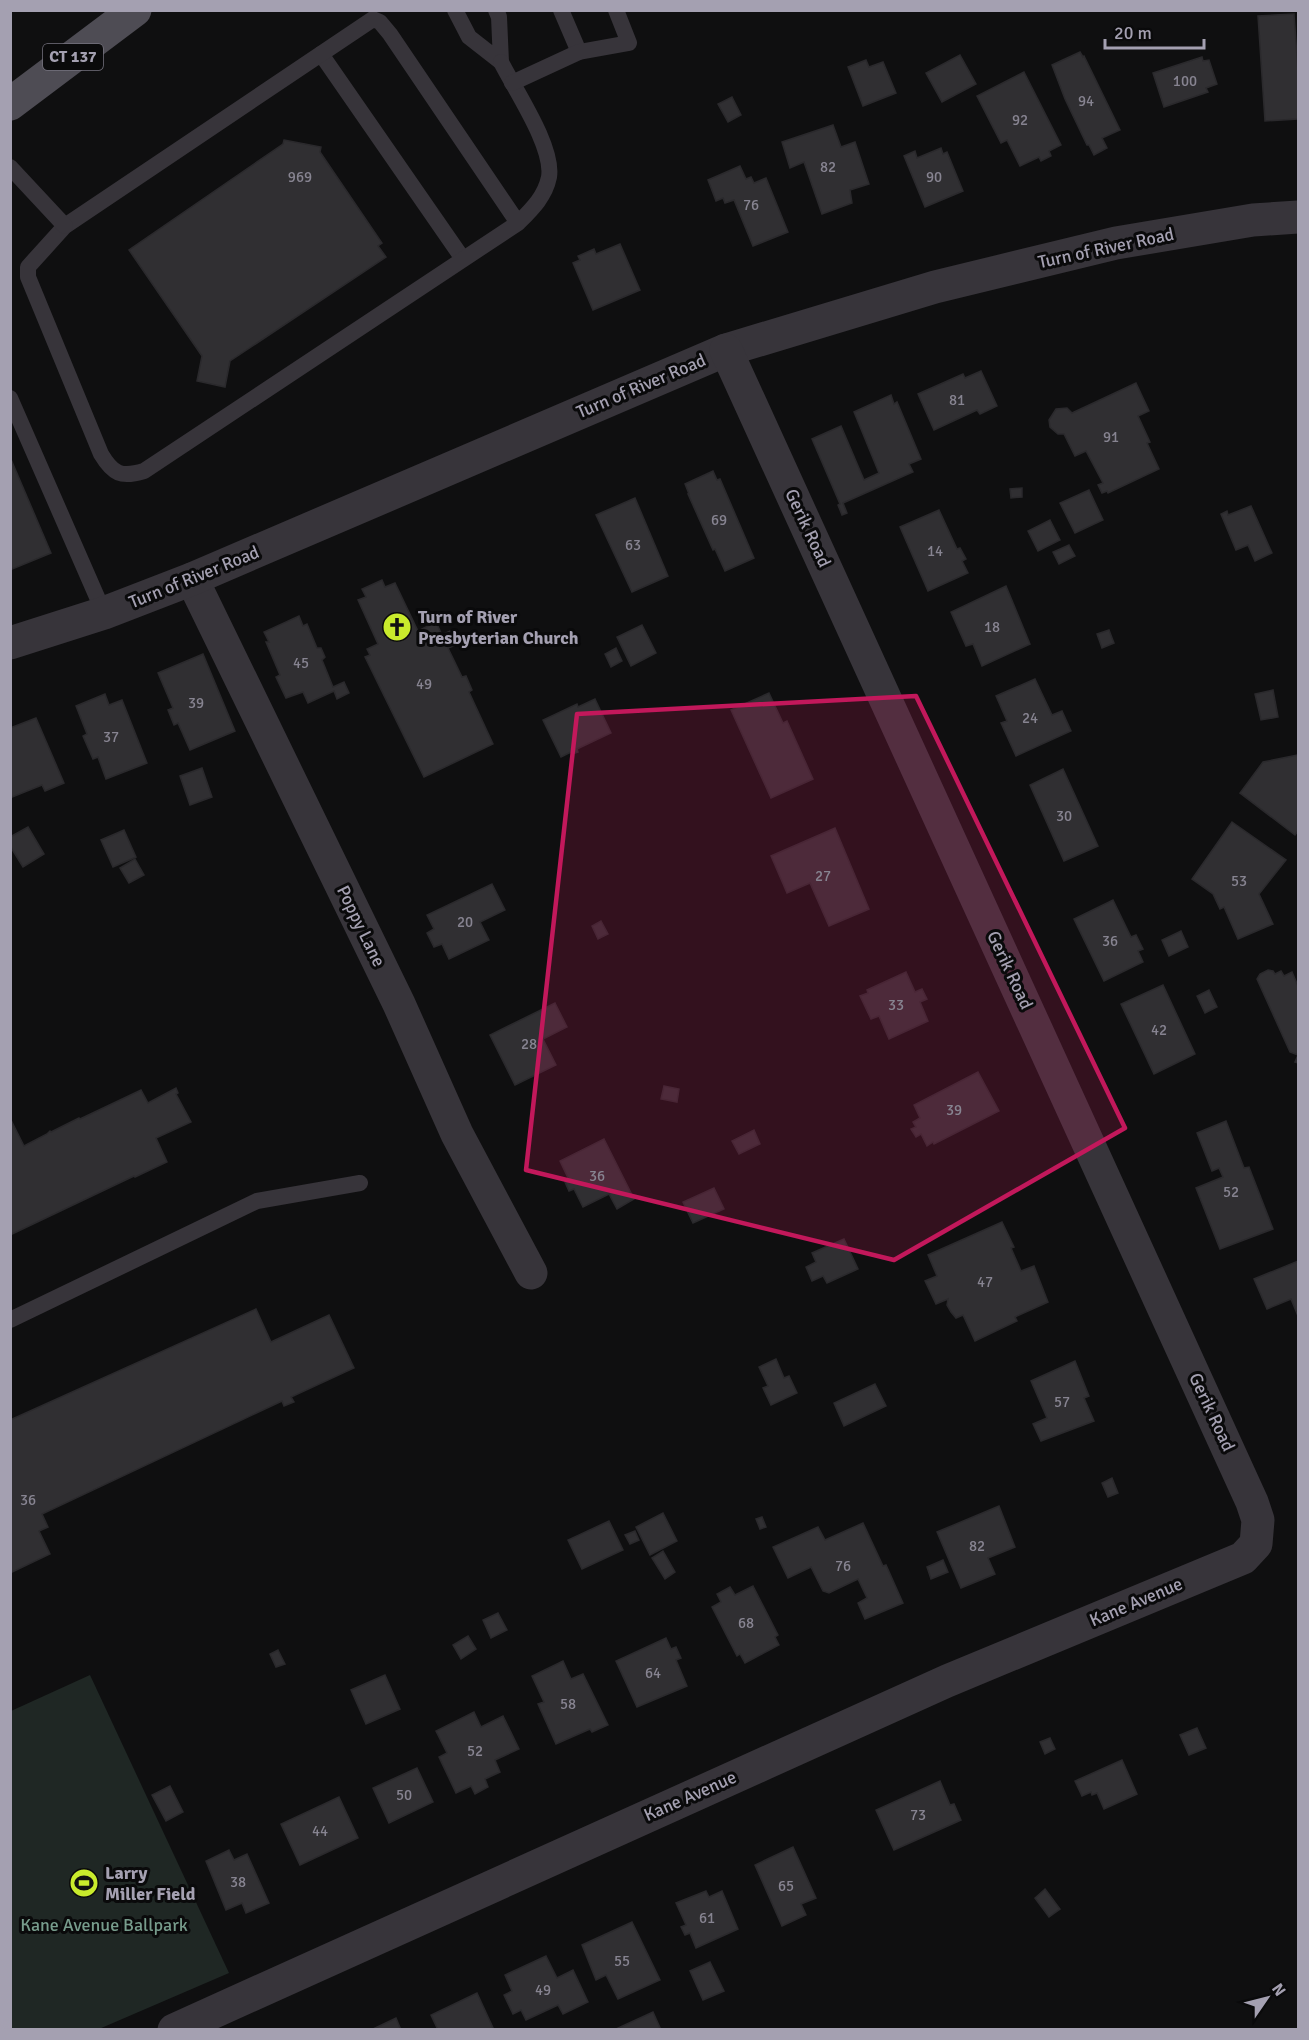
<svg xmlns="http://www.w3.org/2000/svg" width="1309" height="2040" font-family="Signika,sans-serif">
  <style>
    .green { fill: #1f2724 }
    .building { fill: #302f32; stroke: #2a292c; stroke-width: 1.5 }
    .lines { fill: none; stroke-linecap: round; stroke-linejoin: round }
    .service { stroke: #37343a; stroke-width: 16 }
    .minor { stroke: #37343a; stroke-width: 33 }
    .primary { stroke: #4e4c54; stroke-width: 33 }
    .marked { fill: #c2185b; fill-opacity: 0.2; stroke: #c2185b; stroke-width: 4.5; stroke-linejoin: round }
    .labels { text-anchor: middle; dominant-baseline: central; stroke-width: 6; stroke-linejoin: round; paint-order: stroke }
    .number-label { font-size: 15px; fill: #878491 }
    .shield { fill: #0a0a0b; stroke: #76737f; stroke-width: 1.5 }
    .shield-label { font-size: 16px; font-weight: bold; fill: #a4a0b1 }
    .street-label { font-size: 18px; fill: #a4a0b1; stroke: #0a0a0b }
    .poi-label { font-size: 18px; font-weight: bold; fill: #a4a0b1; stroke: #0a0a0b; text-anchor: start }
    .park-label { font-size: 18px; fill: #779c8c; stroke: #0a0a0b }
  </style>
  <rect width="100%" height="100%" fill="#0f0f10"/>
  <polygon class="green" points="90,1675 229,1973 99,2029 11,2029 11,1711"/>
  <g class="building">
    <polygon points="1294,14 1298,70 1298,119 1265,121 1258,16"/>
    <polygon points="1080,52 1083,57 1084,56 1120,130 1102,138 1107,148 1094,155 1089,145 1087,145 1065,99 1052,65"/>
    <polygon points="960,55 976,84 942,102 926,73"/>
    <polygon points="1202,57 1203,61 1209,60 1217,84 1206,88 1208,92 1164,107 1153,73"/>
    <polygon points="866,60 869,67 883,62 896,93 863,106 848,67"/>
    <polygon points="1024,72 1061,145 1049,151 1051,156 1041,161 1039,157 1020,166 1007,140 1001,143 977,96"/>
    <polygon points="732,97 741,115 728,122 718,104"/>
    <polygon points="833,125 841,147 855,142 869,184 850,190 852,203 822,214 804,162 790,168 782,142"/>
    <polygon points="284,140 321,147 320,152 382,243 378,246 386,257 230,361 225,387 197,381 202,356 129,250 283,144"/>
    <polygon points="941,148 943,154 947,152 963,191 925,207 904,156 915,151 917,158"/>
    <polygon points="740,166 746,179 751,177 754,183 766,178 788,232 753,246 734,200 725,203 723,198 716,201 708,180"/>
    <polygon points="620,244 640,290 593,310 573,263 580,260 578,256 594,249 596,254"/>
    <polygon points="981,371 997,406 980,414 977,410 934,430 918,394 963,374 965,378"/>
    <polygon points="1136,383 1149,411 1138,416 1150,442 1147,443 1159,469 1108,493 1107,491 1102,493 1098,485 1103,483 1086,451 1075,456 1064,434 1058,434 1050,427 1049,420 1056,409 1067,408 1072,413"/>
    <polygon points="891,395 894,404 897,402 921,459 909,464 913,472 843,503 847,513 842,515 838,505 840,504 812,439 841,426 864,480 879,473 854,412"/>
    <polygon points="10,457 51,553 10,570"/>
    <polygon points="713,471 717,480 720,479 754,558 725,571 715,549 713,550 688,494 689,494 685,484"/>
    <polygon points="1022,488 1022,497 1011,498 1010,489"/>
    <polygon points="1089,490 1103,520 1075,533 1060,503"/>
    <polygon points="635,498 668,576 632,592 596,515"/>
    <polygon points="1251,506 1272,553 1255,561 1248,545 1236,550 1221,514 1227,511 1228,515"/>
    <polygon points="939,510 957,549 960,548 966,559 962,561 968,573 928,591 900,527"/>
    <polygon points="1050,520 1060,540 1038,551 1028,531"/>
    <polygon points="1069,545 1075,556 1059,564 1053,552"/>
    <polygon points="382,580 385,587 395,583 418,631 436,622 442,635 450,631 456,645 448,648 462,677 466,676 472,690 469,692 493,744 424,777 365,657 370,655 367,649 378,644 358,600 366,597 362,589"/>
    <polygon points="1006,586 1030,644 982,666 973,644 966,646 951,612"/>
    <polygon points="299,616 303,626 307,624 317,648 321,648 325,657 322,660 333,687 344,682 349,693 337,699 334,691 308,703 303,692 286,698 276,677 280,675 266,642 269,642 264,632"/>
    <polygon points="642,625 656,653 631,666 617,637"/>
    <polygon points="1109,630 1114,643 1102,648 1097,634"/>
    <polygon points="616,648 622,661 611,667 605,654"/>
    <polygon points="203,654 235,731 190,750 178,723 174,725 168,710 173,708 158,673"/>
    <polygon points="1035,679 1052,715 1062,711 1071,731 1016,756 1001,723 1007,721 996,696"/>
    <polygon points="1273,690 1278,717 1261,720 1255,694"/>
    <polygon points="769,693 783,723 787,721 813,779 771,798 731,710"/>
    <polygon points="105,694 109,705 122,700 147,763 106,779 98,757 93,759 83,736 87,734 76,706"/>
    <polygon points="595,699 611,733 577,749 578,752 572,754 571,752 561,757 543,720 577,704 578,707"/>
    <polygon points="36,718 64,783 45,791 42,785 10,798 10,728"/>
    <polygon points="1298,755 1298,831 1295,835 1240,793 1263,762"/>
    <polygon points="202,768 212,797 190,805 180,776"/>
    <polygon points="1063,769 1098,846 1064,861 1030,785"/>
    <polygon points="1232,822 1286,860 1259,894 1273,924 1238,939 1224,907 1220,909 1213,894 1192,879"/>
    <polygon points="28,827 44,854 23,867 10,846 10,837"/>
    <polygon points="835,828 869,909 829,926 810,883 787,893 771,856"/>
    <polygon points="124,830 136,857 113,867 101,840"/>
    <polygon points="135,859 144,875 129,883 120,868"/>
    <polygon points="492,884 505,910 480,922 489,940 449,959 442,944 434,947 427,933 434,929 427,915"/>
    <polygon points="1113,900 1131,937 1136,935 1143,949 1138,951 1143,962 1104,981 1074,919"/>
    <polygon points="601,921 608,934 598,939 592,926"/>
    <polygon points="1181,931 1188,947 1169,956 1162,940"/>
    <polygon points="1268,970 1273,971 1275,974 1281,971 1284,976 1292,972 1298,986 1298,1063 1295,1062 1298,1055 1290,1052 1257,979 1260,974"/>
    <polygon points="906,972 915,992 922,989 927,999 920,1002 928,1021 889,1039 879,1016 871,1019 860,996 868,993 867,990"/>
    <polygon points="1163,985 1195,1054 1154,1074 1121,1004"/>
    <polygon points="1209,990 1217,1007 1205,1013 1197,996"/>
    <polygon points="555,1003 567,1027 543,1039 556,1065 515,1085 490,1035"/>
    <polygon points="978,1072 999,1111 934,1144 933,1142 927,1146 921,1134 916,1137 911,1129 916,1127 913,1122 920,1118 914,1105"/>
    <polygon points="664,1086 679,1089 677,1102 661,1099"/>
    <polygon points="176,1088 178,1093 176,1094 191,1122 156,1138 167,1162 135,1177 134,1176 10,1235 10,1118 24,1146 47,1134 50,1131 51,1132 79,1118 80,1119 141,1090 148,1103"/>
    <polygon points="1226,1121 1244,1168 1249,1167 1273,1229 1220,1249 1196,1188 1223,1177 1219,1168 1212,1171 1197,1133"/>
    <polygon points="754,1130 760,1144 739,1154 732,1141"/>
    <polygon points="604,1139 634,1199 617,1209 609,1194 583,1207 574,1189 569,1191 565,1182 569,1180 560,1161"/>
    <polygon points="714,1188 724,1209 693,1223 683,1202"/>
    <polygon points="1002,1222 1014,1247 1011,1248 1021,1271 1034,1266 1048,1302 1015,1317 1017,1321 975,1341 963,1315 956,1318 951,1312 947,1305 948,1299 936,1304 925,1281 937,1276 928,1255"/>
    <polygon points="844,1239 858,1269 827,1283 823,1276 812,1281 806,1267 816,1262 812,1253"/>
    <polygon points="1298,1261 1298,1316 1291,1299 1267,1309 1254,1279"/>
    <polygon points="256,1309 271,1342 329,1315 354,1368 291,1397 294,1402 284,1406 282,1401 42,1514 48,1527 39,1531 50,1554 10,1573 10,1420"/>
    <polygon points="776,1359 784,1378 789,1376 797,1393 771,1405 763,1388 768,1386 759,1367"/>
    <polygon points="1075,1361 1089,1396 1084,1398 1094,1421 1041,1441 1033,1424 1047,1418 1031,1381"/>
    <polygon points="875,1384 886,1406 844,1426 834,1403"/>
    <polygon points="1112,1478 1118,1493 1108,1497 1102,1483"/>
    <polygon points="999,1506 1015,1547 988,1558 995,1574 961,1588 937,1532"/>
    <polygon points="663,1513 677,1541 650,1555 636,1527"/>
    <polygon points="762,1517 766,1527 760,1529 756,1519"/>
    <polygon points="609,1521 623,1550 582,1569 568,1540"/>
    <polygon points="863,1523 883,1566 886,1565 903,1603 865,1619 858,1603 867,1598 858,1579 829,1593 823,1591 811,1567 788,1578 773,1547 818,1527 825,1540"/>
    <polygon points="635,1531 639,1540 630,1544 625,1535"/>
    <polygon points="663,1551 675,1572 665,1579 652,1558"/>
    <polygon points="943,1560 948,1572 931,1579 927,1567"/>
    <polygon points="753,1586 778,1635 775,1637 779,1645 745,1663 740,1654 737,1656 712,1607 721,1602 717,1594 730,1587 735,1595"/>
    <polygon points="498,1613 507,1630 491,1638 483,1620"/>
    <polygon points="468,1636 476,1649 461,1659 453,1645"/>
    <polygon points="666,1638 671,1649 676,1647 681,1658 676,1660 687,1686 637,1707 616,1661"/>
    <polygon points="278,1650 285,1664 276,1667 270,1654"/>
    <polygon points="563,1661 571,1679 583,1674 608,1725 592,1732 590,1729 556,1744 538,1704 544,1702 532,1676"/>
    <polygon points="385,1675 400,1709 366,1724 351,1690"/>
    <polygon points="474,1712 481,1727 503,1716 519,1749 495,1760 500,1772 485,1779 488,1787 475,1794 471,1786 456,1793 439,1757 447,1753 436,1731"/>
    <polygon points="1197,1728 1206,1748 1189,1755 1180,1735"/>
    <polygon points="1050,1738 1055,1749 1045,1754 1040,1742"/>
    <polygon points="1122,1760 1137,1794 1104,1809 1097,1793 1092,1795 1091,1792 1082,1796 1075,1781"/>
    <polygon points="417,1768 433,1802 389,1823 373,1788"/>
    <polygon points="940,1781 950,1805 954,1804 961,1820 894,1850 876,1810"/>
    <polygon points="170,1786 183,1812 166,1821 152,1795"/>
    <polygon points="339,1797 358,1838 300,1865 281,1824"/>
    <polygon points="793,1847 816,1898 801,1904 806,1915 782,1926 755,1865"/>
    <polygon points="229,1850 234,1860 247,1854 269,1903 246,1913 242,1903 226,1910 206,1861"/>
    <polygon points="1045,1889 1060,1909 1049,1917 1035,1898"/>
    <polygon points="706,1891 709,1897 722,1891 738,1929 696,1948 690,1933 685,1935 681,1927 686,1925 676,1903"/>
    <polygon points="632,1922 660,1980 618,1999 606,1975 596,1980 582,1945"/>
    <polygon points="546,1956 557,1978 573,1970 588,2002 563,2014 558,2005 526,2020 521,2010 513,2014 504,1995 512,1991 505,1975"/>
    <polygon points="710,1962 724,1991 703,2000 690,1971"/>
    <polygon points="477,1993 494,2030 438,2030 431,2015"/>
    <polygon points="653,2012 661,2030 616,2030 616,2029"/>
    <polygon points="396,2018 401,2030 371,2030"/>
  </g>
  <g class="lines">
    <g class="service">
      <polyline points="455,10 469,37 501,62 499,17 496,10"/>
      <polyline points="561,10 579,52"/>
      <polyline points="321,54 463,259"/>
      <path d="M501,62c14,28 53,85 48,115 -4,20 -18,33 -31,46l-374,248c-23,7 -31,3 -43,-17l-73,-177v-10l37,-41 308,-207 7,3 10,12 128,189"/>
      <polyline points="512,83 579,52 629,43 616,10"/>
      <polyline points="10,167 65,226"/>
      <polyline points="10,398 104,613"/>
      <polyline points="10,1320 257,1201 360,1183"/>
    </g>
    <g class="minor">
      <polyline points="192,579 399,1004 457,1134 531,1273"/>
      <polyline points="10,643 104,613 192,579 726,350 935,287 1116,243 1253,220 1298,217"/>
      <polyline points="174,2030 947,1681 1243,1558 1256,1544 1258,1520 1252,1502 726,350"/>
    </g>
    <polyline class="primary" points="10,104 135,10"/>
  </g>
  <path class="marked" d="M916,696l209,432 -231,132 -368,-90 51,-456z"/>
  <defs>
    <g id="church-disc" transform="scale(1.5)"><circle r="9.5" fill="#c9eb2c" stroke="#0a0a0b"/><path d="M-1.2-6h2.4v3.5h3.3v2.4h-3.3V6h-2.4V-.1h-3.3v-2.4h3.3Z" fill="#111"/></g>
    <g id="stadium-disc" transform="scale(1.5)"><circle r="9.5" fill="#c9eb2c" stroke="#0a0a0b"/><path d="M0-5a6.5 5 0 1 0 0 10a6.5 5 0 1 0 0-10ZM-3.5-1.8h7v3.6h-7Z" fill="#111"/></g>
  </defs>
  <g fill-rule="evenodd">
    <use href="#church-disc" x="397" y="627"/>
    <use href="#stadium-disc" x="84" y="1883"/>
  </g>
  <g class="labels">
    <g class="number-label">
      <text x="1185" y="81">100</text>
      <text x="1086" y="101">94</text>
      <text x="1020" y="120">92</text>
      <text x="828" y="167">82</text>
      <text x="300" y="177">969</text>
      <text x="934" y="177">90</text>
      <text x="751" y="205">76</text>
      <text x="957" y="400">81</text>
      <text x="1111" y="437">91</text>
      <text x="719" y="520">69</text>
      <text x="633" y="545">63</text>
      <text x="935" y="551">14</text>
      <text x="992" y="627">18</text>
      <text x="301" y="663">45</text>
      <text x="424" y="684">49</text>
      <text x="196" y="703">39</text>
      <text x="1030" y="718">24</text>
      <text x="111" y="737">37</text>
      <text x="1064" y="816">30</text>
      <text x="823" y="876">27</text>
      <text x="1239" y="881">53</text>
      <text x="465" y="922">20</text>
      <text x="1110" y="941">36</text>
      <text x="896" y="1005">33</text>
      <text x="1159" y="1030">42</text>
      <text x="529" y="1044">28</text>
      <text x="954" y="1110">39</text>
      <text x="597" y="1176">36</text>
      <text x="1231" y="1192">52</text>
      <text x="985" y="1282">47</text>
      <text x="1062" y="1402">57</text>
      <text x="28" y="1500">36</text>
      <text x="977" y="1546">82</text>
      <text x="843" y="1566">76</text>
      <text x="746" y="1623">68</text>
      <text x="653" y="1673">64</text>
      <text x="568" y="1704">58</text>
      <text x="475" y="1751">52</text>
      <text x="404" y="1795">50</text>
      <text x="918" y="1815">73</text>
      <text x="320" y="1831">44</text>
      <text x="238" y="1882">38</text>
      <text x="786" y="1886">65</text>
      <text x="707" y="1918">61</text>
      <text x="622" y="1961">55</text>
      <text x="543" y="1990">49</text>
    </g>
    <rect class="shield" x="43" y="44" width="60" height="26" rx="4.5"/>
    <g class="shield-label">
      <text x="73" y="57">CT 137</text>
    </g>
    <g class="street-label">
      <text transform="translate(1106 248) rotate(-12)">Turn of River Road</text>
      <text transform="translate(641 386) rotate(-23)">Turn of River Road</text>
      <text transform="translate(808 528) rotate(65)">Gerik Road</text>
      <text transform="translate(194 577) rotate(-22)">Turn of River Road</text>
      <text transform="translate(361 926) rotate(64)">Poppy Lane</text>
      <text transform="translate(1010 970) rotate(65)">Gerik Road</text>
      <text transform="translate(1212 1412) rotate(65)">Gerik Road</text>
      <text transform="translate(1136 1602) rotate(-23)">Kane Avenue</text>
      <text transform="translate(690 1796) rotate(-24)">Kane Avenue</text>
    </g>
    <g class="poi-label">
      <text x="418" y="617">Turn of River<tspan x="418" dy="21">Presbyterian Church</tspan></text>
      <text x="105" y="1873">Larry<tspan x="105" dy="21">Miller Field</tspan></text>
    </g>
    <g class="park-label">
      <text x="104" y="1925">Kane Avenue Ballpark</text>
    </g>
  </g>
  <rect width="1309" height="2040" fill="none" stroke="#a4a0b1" stroke-width="24"/>
  <g transform="translate(1267 1998) rotate(55)" stroke="#0a0a0b" stroke-width="4.5" paint-order="stroke">
  <path d="M0-4.5L10 22L0 15L-10 22Z" fill="#a4a0b1"/>
  <text y="-9" font-size="16" font-weight="bold" text-anchor="middle" fill="#a4a0b1">N</text>
  </g>
  <path d="M1105 39v9h99v-9" fill="none" stroke="#a4a0b1" stroke-width="3"/>
  <text x="1114" y="39" font-size="18" fill="#a4a0b1" stroke="#0a0a0b" stroke-width="4.5" paint-order="stroke">20 m</text>
</svg>
